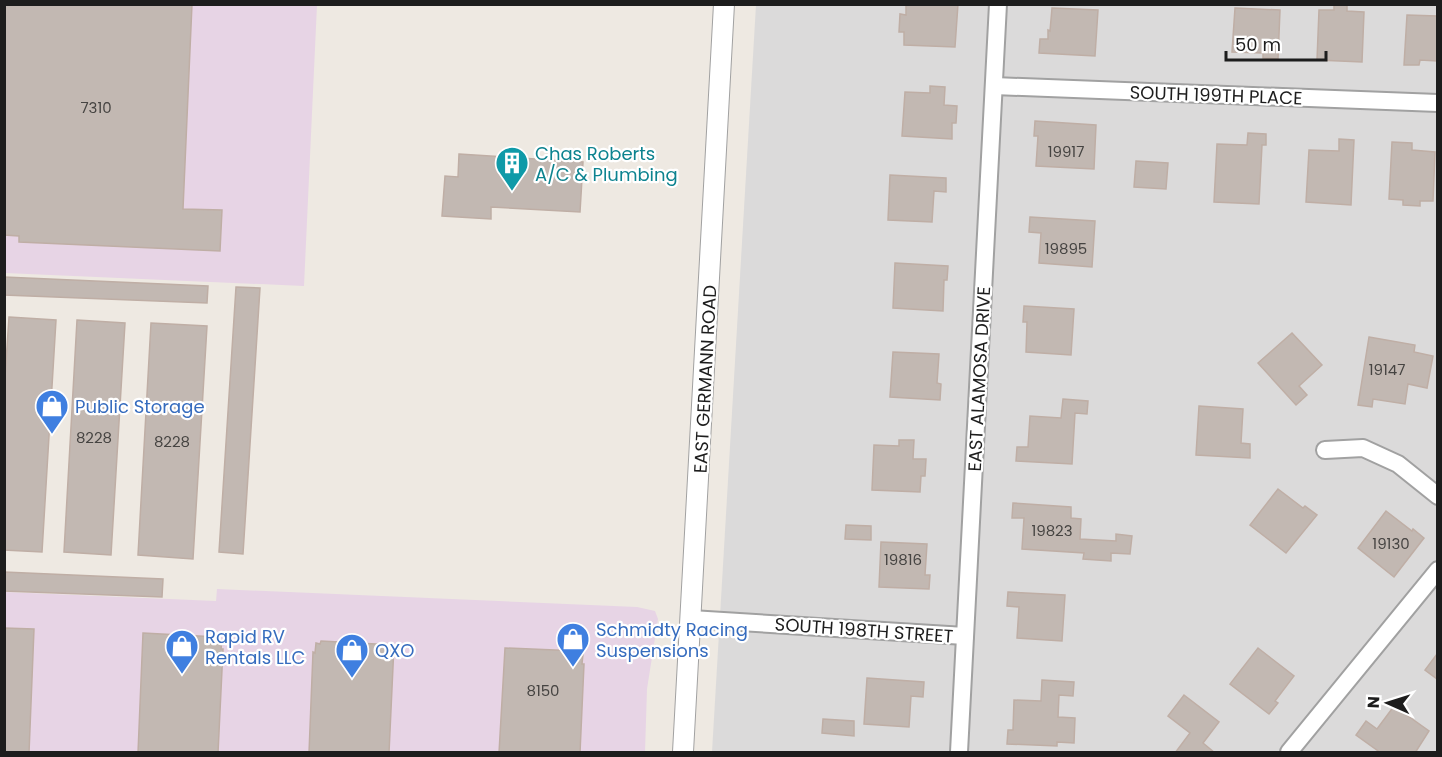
<svg xmlns="http://www.w3.org/2000/svg" width="1442" height="757" font-family="Poppins,sans-serif">
  <style>
    .residential { fill: #dbdada }
    .industrial { fill: #e7d4e5 }
    .building { fill: #c2b8b2; stroke: #bfaea5; stroke-width: 1.5 }
    .lines { fill: none; stroke-linecap: round; stroke-linejoin: round }
    .minor-casing { stroke: #a1a1a1; stroke-width: 20 }
    .tertiary-casing { stroke: #a1a1a1; stroke-width: 22 }
    .minor { stroke: #fff; stroke-width: 16 }
    .tertiary { stroke: #fff; stroke-width: 20 }
    .labels { text-anchor: middle; dominant-baseline: central; stroke-width: 4.5; stroke-linejoin: round; paint-order: stroke }
    .number-label { font-size: 15px; fill: #464442 }
    .street-label { font-size: 18px; fill: #1d1d1d; stroke: #fff }
    .culture-label { font-size: 18px; fill: #0d838f; stroke: #fff; text-anchor: start }
    .shop-label { font-size: 18px; fill: #366cbe; stroke: #fff; text-anchor: start }
  </style>
  <rect width="100%" height="100%" fill="#eee9e2"/>
  <polygon class="residential" points="756,5 1437,5 1437,752 712,752"/>
  <g class="industrial">
    <polygon points="5,5 317,5 304,286 5,273"/>
    <polygon points="217,589 637,607 655,611 658,619 647,689 645,752 5,752 5,592 216,601"/>
  </g>
  <g class="building">
    <polygon points="4,4 192,4 183,209 222,210 220,251 19,242 19,236 4,235"/>
    <polygon points="906,4 958,4 955,47 904,45 904,32 899,32 900,14 906,15"/>
    <polygon points="1334,4 1347,4 1347,11 1364,12 1362,62 1317,60 1319,10 1334,10"/>
    <polygon points="1052,8 1098,10 1095,56 1039,53 1040,39 1048,39 1048,30 1050,31"/>
    <polygon points="1235,8 1280,10 1278,59 1263,58 1263,53 1232,52"/>
    <polygon points="1407,15 1437,16 1437,61 1420,60 1419,65 1404,65"/>
    <polygon points="930,86 945,87 944,105 957,106 956,123 952,123 952,139 902,136 905,92 930,93"/>
    <polygon points="1035,121 1096,125 1094,169 1036,166 1038,136 1034,136"/>
    <polygon points="1248,133 1266,134 1266,145 1262,145 1259,204 1214,202 1217,144 1247,145"/>
    <polygon points="1339,139 1354,140 1351,205 1306,202 1309,150 1339,151"/>
    <polygon points="1392,142 1412,143 1412,150 1435,152 1433,201 1420,201 1420,206 1403,205 1403,200 1389,199"/>
    <polygon points="459,154 583,162 580,212 491,207 491,219 442,216 445,176 458,177"/>
    <polygon points="1136,161 1168,163 1166,189 1134,187"/>
    <polygon points="890,175 946,178 946,192 934,191 932,222 888,220"/>
    <polygon points="1030,217 1095,221 1092,267 1039,263 1041,233 1029,232"/>
    <polygon points="895,263 948,266 947,280 944,280 943,311 893,308"/>
    <polygon points="4,277 208,286 207,303 4,295"/>
    <polygon points="236,287 260,288 243,554 219,552"/>
    <polygon points="1024,306 1074,309 1071,355 1026,352 1027,322 1023,322"/>
    <polygon points="9,317 56,320 42,552 4,550 4,392"/>
    <polygon points="77,320 125,323 111,555 64,552"/>
    <polygon points="151,323 207,326 193,559 138,555"/>
    <polygon points="1292,333 1322,365 1299,386 1307,395 1296,405 1258,363"/>
    <polygon points="1369,337 1415,345 1414,352 1433,356 1427,388 1408,384 1405,404 1373,399 1372,407 1358,405"/>
    <polygon points="893,352 939,354 937,383 941,384 940,400 890,397"/>
    <polygon points="1063,399 1088,401 1087,414 1075,413 1072,464 1016,461 1017,447 1028,447 1030,416 1061,418"/>
    <polygon points="1199,406 1243,409 1241,443 1250,444 1250,458 1196,455"/>
    <polygon points="899,440 914,440 913,459 926,459 925,476 921,476 920,492 872,490 874,445 899,446"/>
    <polygon points="1278,489 1303,508 1305,506 1317,515 1286,553 1250,525"/>
    <polygon points="1013,503 1071,507 1071,518 1081,519 1080,539 1116,541 1116,534 1132,536 1130,554 1111,553 1111,561 1083,559 1084,553 1022,549 1024,518 1012,518"/>
    <polygon points="1386,511 1412,531 1413,529 1424,538 1394,577 1358,548"/>
    <polygon points="846,525 871,526 871,540 845,539"/>
    <polygon points="881,542 927,544 925,575 930,575 929,589 879,587"/>
    <polygon points="4,572 163,579 162,597 4,591"/>
    <polygon points="1008,592 1065,595 1062,641 1017,638 1019,607 1007,606"/>
    <polygon points="4,628 34,629 29,753 4,753"/>
    <polygon points="143,633 217,637 217,639 222,640 221,649 223,649 218,753 138,753"/>
    <polygon points="321,641 394,645 389,753 309,753 313,652 315,653 316,643 320,644"/>
    <polygon points="505,648 578,651 578,654 583,654 582,664 584,664 580,753 499,753"/>
    <polygon points="1258,648 1294,676 1275,701 1278,703 1269,714 1230,684"/>
    <polygon points="1437,654 1437,679 1425,670"/>
    <polygon points="867,678 924,682 923,697 911,696 909,727 864,724"/>
    <polygon points="1042,680 1074,682 1073,696 1059,695 1058,717 1075,718 1074,743 1057,742 1057,746 1007,744 1008,730 1013,730 1014,700 1041,701"/>
    <polygon points="1184,695 1219,722 1203,743 1215,753 1175,753 1190,733 1168,716"/>
    <polygon points="1394,706 1429,731 1415,753 1381,753 1356,735 1366,721 1377,729"/>
    <polygon points="823,719 854,721 854,736 822,733"/>
  </g>
  <g class="lines">
    <g class="minor-casing">
      <g id="minor">
        <polyline points="994,86 1438,103"/>
        <polyline points="1325,450 1363,448 1398,464 1438,496"/>
        <polyline points="691,619 965,636"/>
        <polyline points="959,752 998,4"/>
        <polyline points="1289,752 1438,570"/>
      </g>
    </g>
    <g class="tertiary-casing">
      <polyline id="tertiary" points="683,752 724,4"/>
    </g>
    <use href="#minor" class="minor"/>
    <use href="#tertiary" class="tertiary"/>
  </g>
  <defs>
    <g id="building-pin" transform="scale(1.725)"><path d="M0 17L-7.5 6A9.5 9.5 0 1 1 7.5 6Z" fill="#0f9aa8" stroke="#fff"/><path d="M-4-6H4V6H1V3H-1V6H-4ZM-2.5-4.3h1.7v1.8h-1.7ZM.8-4.3h1.7v1.8H.8ZM-2.5-1h1.7V.8h-1.7ZM.8-1h1.7V.8H.8Z" fill="#fff"/></g>
    <g id="shop-pin" transform="scale(1.725)"><path d="M0 17L-7.5 6A9.5 9.5 0 1 1 7.5 6Z" fill="#3f7fe0" stroke="#fff"/><path d="M-5-2.5h2.3a2.7 3.5 0 0 1 5.4 0H5L5.5 6h-11ZM-1.5-2.5h3a1.5 2.3 0 0 0-3 0Z" fill="#fff"/></g>
  </defs>
  <g fill-rule="evenodd">
    <use href="#building-pin" x="512" y="163"/>
    <use href="#shop-pin" x="52" y="406"/>
    <use href="#shop-pin" x="573" y="639"/>
    <use href="#shop-pin" x="182" y="646"/>
    <use href="#shop-pin" x="352" y="650"/>
  </g>
  <g class="labels">
    <g class="number-label">
      <text x="96" y="107">7310</text>
      <text x="1066" y="151">19917</text>
      <text x="1066" y="248">19895</text>
      <text x="1387" y="369">19147</text>
      <text x="94" y="437">8228</text>
      <text x="172" y="441">8228</text>
      <text x="1052" y="530">19823</text>
      <text x="1391" y="543">19130</text>
      <text x="903" y="559">19816</text>
      <text x="543" y="690">8150</text>
    </g>
    <g class="street-label">
      <text transform="translate(1216 95) rotate(2)">SOUTH 199TH PLACE</text>
      <text transform="translate(705 379) rotate(-87)">EAST GERMANN ROAD</text>
      <text transform="translate(979 379) rotate(-87)">EAST ALAMOSA DRIVE</text>
      <text transform="translate(864 630) rotate(4)">SOUTH 198TH STREET</text>
    </g>
    <g class="culture-label">
      <text x="535" y="153">Chas Roberts<tspan x="535" dy="21">A/C &amp; Plumbing</tspan></text>
    </g>
    <g class="shop-label">
      <text x="75" y="406">Public Storage</text>
      <text x="596" y="629">Schmidty Racing<tspan x="596" dy="21">Suspensions</tspan></text>
      <text x="205" y="636">Rapid RV<tspan x="205" dy="21">Rentals LLC</tspan></text>
      <text x="375" y="650">QXO</text>
    </g>
  </g>
  <rect width="1442" height="757" fill="none" stroke="#1d1d1d" stroke-width="12"/>
  <g transform="translate(1388 703) rotate(273)" stroke="#ffffff" stroke-width="4.5" paint-order="stroke">
  <path d="M0-4.5L10 22L0 15L-10 22Z" fill="#1d1d1d"/>
  <text y="-9" font-size="16" font-weight="bold" text-anchor="middle" fill="#1d1d1d">N</text>
  </g>
  <path d="M1226 51v9h100v-9" fill="none" stroke="#1d1d1d" stroke-width="3"/>
  <text x="1235" y="51" font-size="18" fill="#1d1d1d" stroke="#ffffff" stroke-width="4.5" paint-order="stroke">50 m</text>
</svg>
